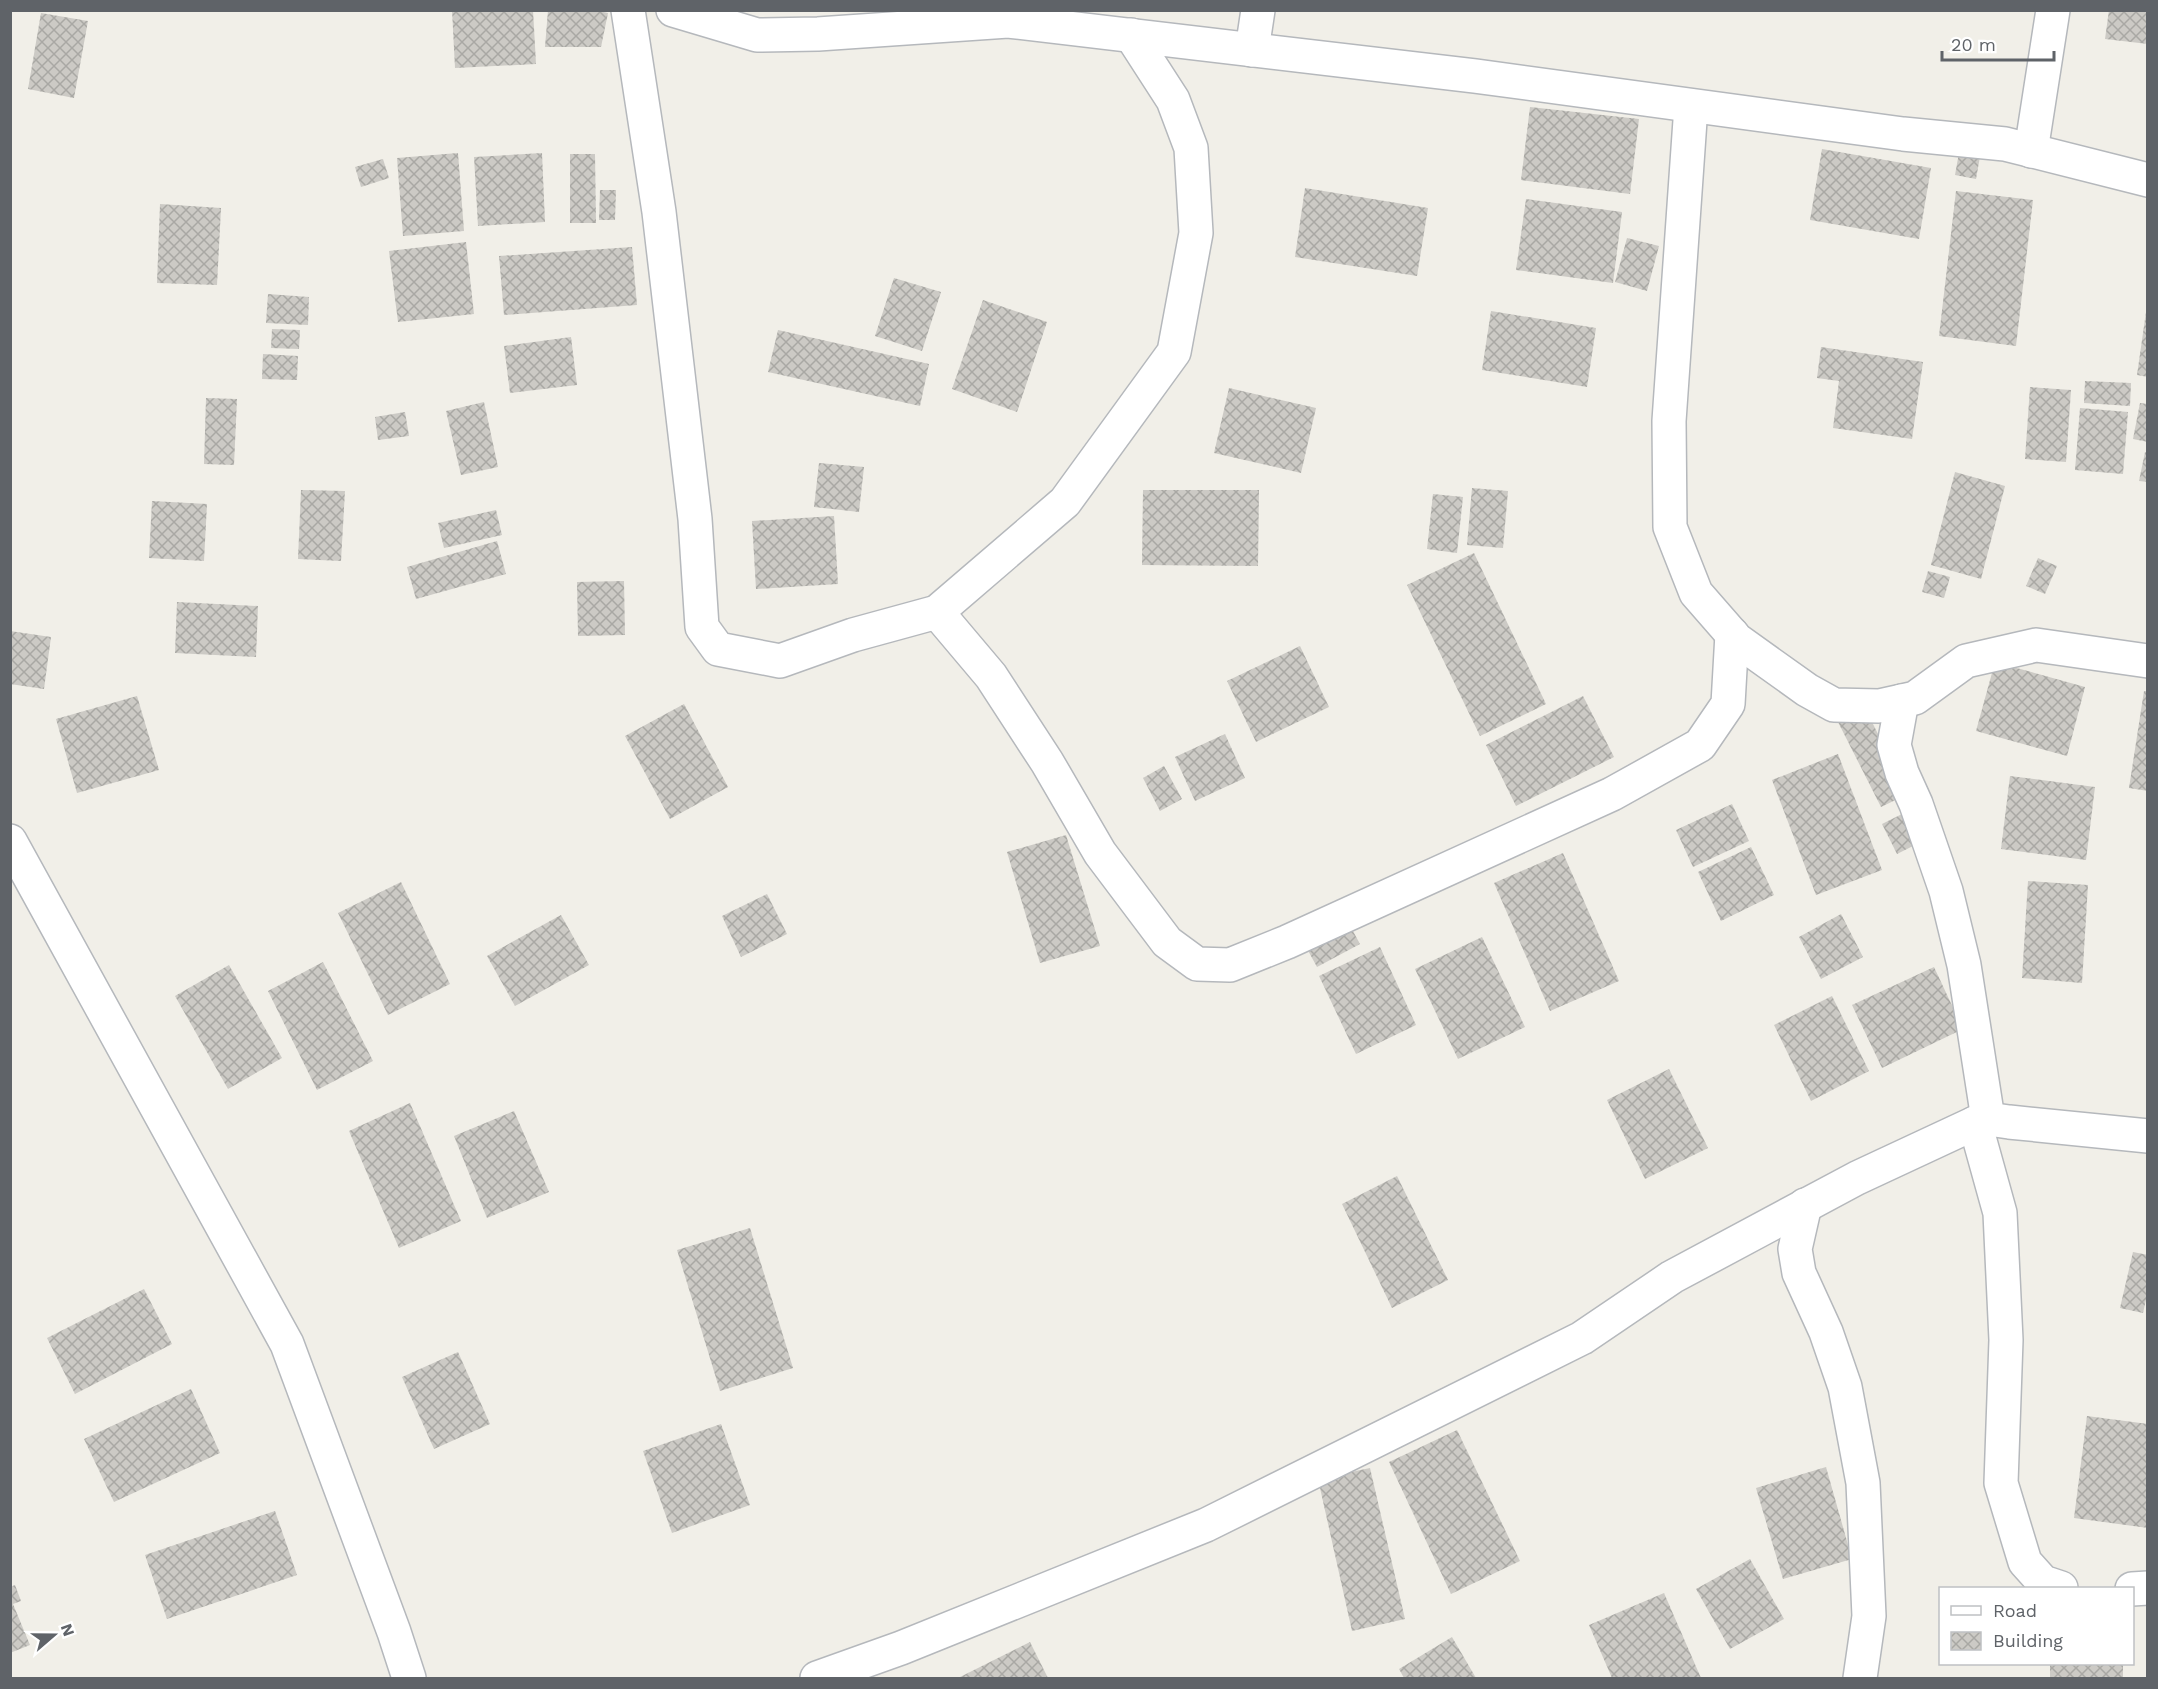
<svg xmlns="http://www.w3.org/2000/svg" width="2158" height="1689" font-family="'Work Sans',sans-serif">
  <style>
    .building { fill: url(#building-cross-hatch) }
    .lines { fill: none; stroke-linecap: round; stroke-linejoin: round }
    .minor-casing { stroke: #b5b8bc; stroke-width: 36 }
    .minor { stroke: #fff; stroke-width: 33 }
  </style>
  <defs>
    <pattern id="building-cross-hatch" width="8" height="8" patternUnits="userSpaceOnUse" patternTransform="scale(1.5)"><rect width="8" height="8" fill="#cccac5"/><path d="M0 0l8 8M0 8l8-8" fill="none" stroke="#a9a8a4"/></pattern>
  </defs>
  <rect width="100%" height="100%" fill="#f1efe8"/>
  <g class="building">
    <polygon points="452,10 533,10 536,64 455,68"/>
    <polygon points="548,10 594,10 608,13 601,47 545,47"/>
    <polygon points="2109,10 2148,10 2148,44 2105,39"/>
    <polygon points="41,13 88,21 74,98 28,89"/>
    <polygon points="1530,107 1639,119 1630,194 1521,180"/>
    <polygon points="1960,147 1981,151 1976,179 1955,175"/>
    <polygon points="1822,149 1931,168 1919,239 1810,220"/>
    <polygon points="458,153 464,231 403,236 397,158"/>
    <polygon points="542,153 545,222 478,226 474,157"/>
    <polygon points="570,154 595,154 596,223 570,223"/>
    <polygon points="383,159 389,178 361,187 355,167"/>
    <polygon points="1305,188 1428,208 1417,276 1295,257"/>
    <polygon points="600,190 616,190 615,220 599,220"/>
    <polygon points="1956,191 2033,200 2016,346 1939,336"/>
    <polygon points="1526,199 1622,212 1613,283 1516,270"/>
    <polygon points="160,204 221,208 217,285 157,283"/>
    <polygon points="1627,238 1659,246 1647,291 1615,282"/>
    <polygon points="466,242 474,314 398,322 389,251"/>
    <polygon points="632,247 637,305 504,315 499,256"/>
    <polygon points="894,278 941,292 922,351 875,336"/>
    <polygon points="268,294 309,297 308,325 266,323"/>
    <polygon points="983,300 1047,322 1017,412 952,389"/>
    <polygon points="1491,311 1596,328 1587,387 1482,370"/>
    <polygon points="2146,312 2148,312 2148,377 2137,375"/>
    <polygon points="272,329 300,330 299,349 271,348"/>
    <polygon points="778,330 929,364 920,406 768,372"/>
    <polygon points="571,337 577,385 510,393 504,346"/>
    <polygon points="1821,347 1923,362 1912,439 1833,428 1839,381 1817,378"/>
    <polygon points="263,354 298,356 297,380 262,379"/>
    <polygon points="2085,381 2131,383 2130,406 2084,403"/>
    <polygon points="2030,387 2071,390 2066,462 2025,459"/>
    <polygon points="1229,388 1316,408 1301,473 1214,453"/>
    <polygon points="206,398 237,399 234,465 204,464"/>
    <polygon points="484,402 498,467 461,475 446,411"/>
    <polygon points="2140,403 2148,404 2148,442 2133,439"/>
    <polygon points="2080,408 2128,412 2123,474 2075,470"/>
    <polygon points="405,412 409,436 378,440 375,417"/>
    <polygon points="2145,452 2148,453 2148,482 2139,481"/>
    <polygon points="819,463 864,467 859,512 814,507"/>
    <polygon points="1955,472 2005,486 1981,579 1931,565"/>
    <polygon points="1472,488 1508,491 1503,548 1467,545"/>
    <polygon points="301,490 345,491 341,561 298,559"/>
    <polygon points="1143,490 1259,490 1258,566 1142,565"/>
    <polygon points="1433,494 1463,497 1457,553 1427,549"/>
    <polygon points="152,501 207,504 204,561 149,558"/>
    <polygon points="496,510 502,535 444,548 438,523"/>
    <polygon points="834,516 838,584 756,589 752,521"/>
    <polygon points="497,541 506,574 416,599 407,567"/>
    <polygon points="1474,553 1546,704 1480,736 1407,585"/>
    <polygon points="2038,558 2057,566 2045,594 2026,586"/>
    <polygon points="1928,571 1950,577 1944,598 1922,592"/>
    <polygon points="624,581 625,635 578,636 577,582"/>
    <polygon points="177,602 258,606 256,657 175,653"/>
    <polygon points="10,631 51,637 44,689 10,684"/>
    <polygon points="1300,646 1329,707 1256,742 1227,681"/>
    <polygon points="1995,662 2085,687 2067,756 1976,731"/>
    <polygon points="2144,691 2148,691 2148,791 2129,788"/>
    <polygon points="137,696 159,770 77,793 56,719"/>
    <polygon points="1583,696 1614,757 1516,806 1486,745"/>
    <polygon points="684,704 728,787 670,819 625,736"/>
    <polygon points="1865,708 1908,794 1881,807 1838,722"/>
    <polygon points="1225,734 1245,778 1195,801 1175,757"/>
    <polygon points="1838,754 1882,870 1816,895 1772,780"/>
    <polygon points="1164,766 1182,799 1160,811 1143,778"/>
    <polygon points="2010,776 2095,787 2086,860 2001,849"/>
    <polygon points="1732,804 1749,841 1693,867 1676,830"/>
    <polygon points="1908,811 1923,841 1897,854 1882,824"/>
    <polygon points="1066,835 1100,946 1040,963 1007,852"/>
    <polygon points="1751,847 1774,895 1721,921 1698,872"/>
    <polygon points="1563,853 1619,981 1550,1011 1494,883"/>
    <polygon points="2028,881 2088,885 2082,983 2022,978"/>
    <polygon points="401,882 450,984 388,1015 338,913"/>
    <polygon points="767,894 787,934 741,957 722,916"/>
    <polygon points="1841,914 1863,957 1821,979 1799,937"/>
    <polygon points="561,915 589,965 515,1006 487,956"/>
    <polygon points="1348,922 1360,944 1317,967 1305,945"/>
    <polygon points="1482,937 1525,1027 1458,1059 1415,969"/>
    <polygon points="1380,947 1416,1025 1356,1054 1319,976"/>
    <polygon points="323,962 373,1061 317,1090 268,991"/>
    <polygon points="229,965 282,1058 228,1089 175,996"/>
    <polygon points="1934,967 1963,1029 1882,1068 1852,1005"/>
    <polygon points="1832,996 1869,1071 1811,1101 1774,1025"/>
    <polygon points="1669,1069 1708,1148 1645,1179 1607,1100"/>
    <polygon points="410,1103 461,1221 399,1248 349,1131"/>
    <polygon points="514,1111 549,1192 487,1218 454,1136"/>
    <polygon points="1397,1176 1448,1280 1392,1308 1342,1204"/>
    <polygon points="750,1228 793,1368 720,1391 677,1250"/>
    <polygon points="2133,1252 2148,1255 2148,1291 2143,1313 2120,1308"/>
    <polygon points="144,1289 172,1344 75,1394 47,1338"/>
    <polygon points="458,1352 490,1424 434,1449 402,1377"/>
    <polygon points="191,1389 220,1453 114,1502 84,1439"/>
    <polygon points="2087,1416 2148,1424 2148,1528 2074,1518"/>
    <polygon points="721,1424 750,1505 672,1533 643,1451"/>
    <polygon points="1457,1430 1520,1561 1451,1594 1389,1462"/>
    <polygon points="1826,1467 1852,1559 1783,1579 1756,1488"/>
    <polygon points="1370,1468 1405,1619 1352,1631 1318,1479"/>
    <polygon points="275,1511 297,1575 167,1619 145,1555"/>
    <polygon points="1750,1559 1784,1619 1730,1649 1696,1589"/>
    <polygon points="15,1585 21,1601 13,1604 30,1645 10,1653 10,1587"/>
    <polygon points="1664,1593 1701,1678 1612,1678 1589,1625"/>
    <polygon points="1452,1637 1476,1678 1404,1678 1399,1669"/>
    <polygon points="1030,1642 1048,1678 958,1678"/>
    <rect x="2050" y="1664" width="73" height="14"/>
  </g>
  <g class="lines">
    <g class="minor-casing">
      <g id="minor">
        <polyline points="628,10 659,212 695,519 702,627 718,649 780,661 853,635 937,612 1065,502 1174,352 1196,233 1191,148 1173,100 1131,35"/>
        <polyline points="673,10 757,35 818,34 1008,21 1475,76 1903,134 2005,144 2148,180"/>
        <polyline points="1252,50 1258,10"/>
        <polyline points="1691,106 1669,421 1670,527 1696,593 1737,640 1807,690 1834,705 1879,706 1915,698 1966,661 2036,645 2148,661"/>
        <polyline points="2031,151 2053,10"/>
        <polyline points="937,612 991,676 1047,762 1100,853 1167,942 1197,964 1230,965 1287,942 1612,794 1700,745 1728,704 1732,634"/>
        <polyline points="1902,701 1894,745 1902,773 1916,804 1946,891 1964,965 1988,1119"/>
        <polyline points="10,841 287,1344 394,1632 409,1678"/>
        <polyline points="1975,1123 2000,1213 2006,1340 2001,1483 2025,1562 2043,1582 2061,1588"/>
        <polyline points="1805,1205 1795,1249 1799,1273 1826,1332 1845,1387 1863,1483 1869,1616 1860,1678"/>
        <polyline points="2132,1589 2148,1588"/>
        <polyline points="817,1678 901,1648 1206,1525 1582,1338 1672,1277 1857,1178 1975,1123 1988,1119 2009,1122 2148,1136"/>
      </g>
    </g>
    <use href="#minor" class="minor"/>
  </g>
  <rect width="2158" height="1689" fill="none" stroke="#5f6368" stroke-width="24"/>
  <rect x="1939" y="1587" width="195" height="78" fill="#ffffff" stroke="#bfc1c3" stroke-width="1.5"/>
  <rect x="1951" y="1606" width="30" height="9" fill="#ffffff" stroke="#bfc1c3" stroke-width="1.5"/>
  <text x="1993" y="1617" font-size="18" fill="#5f6368">Road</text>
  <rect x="1951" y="1632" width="30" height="18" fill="url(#building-cross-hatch)" stroke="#bfc1c3" stroke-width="1.5"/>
  <text x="1993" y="1647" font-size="18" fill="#5f6368">Building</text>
  <g transform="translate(54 1635) rotate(70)" stroke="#ffffff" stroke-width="4.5" paint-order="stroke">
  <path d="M0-4.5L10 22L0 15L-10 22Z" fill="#5f6368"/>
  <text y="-9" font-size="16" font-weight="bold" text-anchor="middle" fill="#5f6368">N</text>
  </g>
  <path d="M1942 51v9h112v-9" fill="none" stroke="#5f6368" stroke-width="3"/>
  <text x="1951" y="51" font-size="18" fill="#5f6368" stroke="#ffffff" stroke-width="4.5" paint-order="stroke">20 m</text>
</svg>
